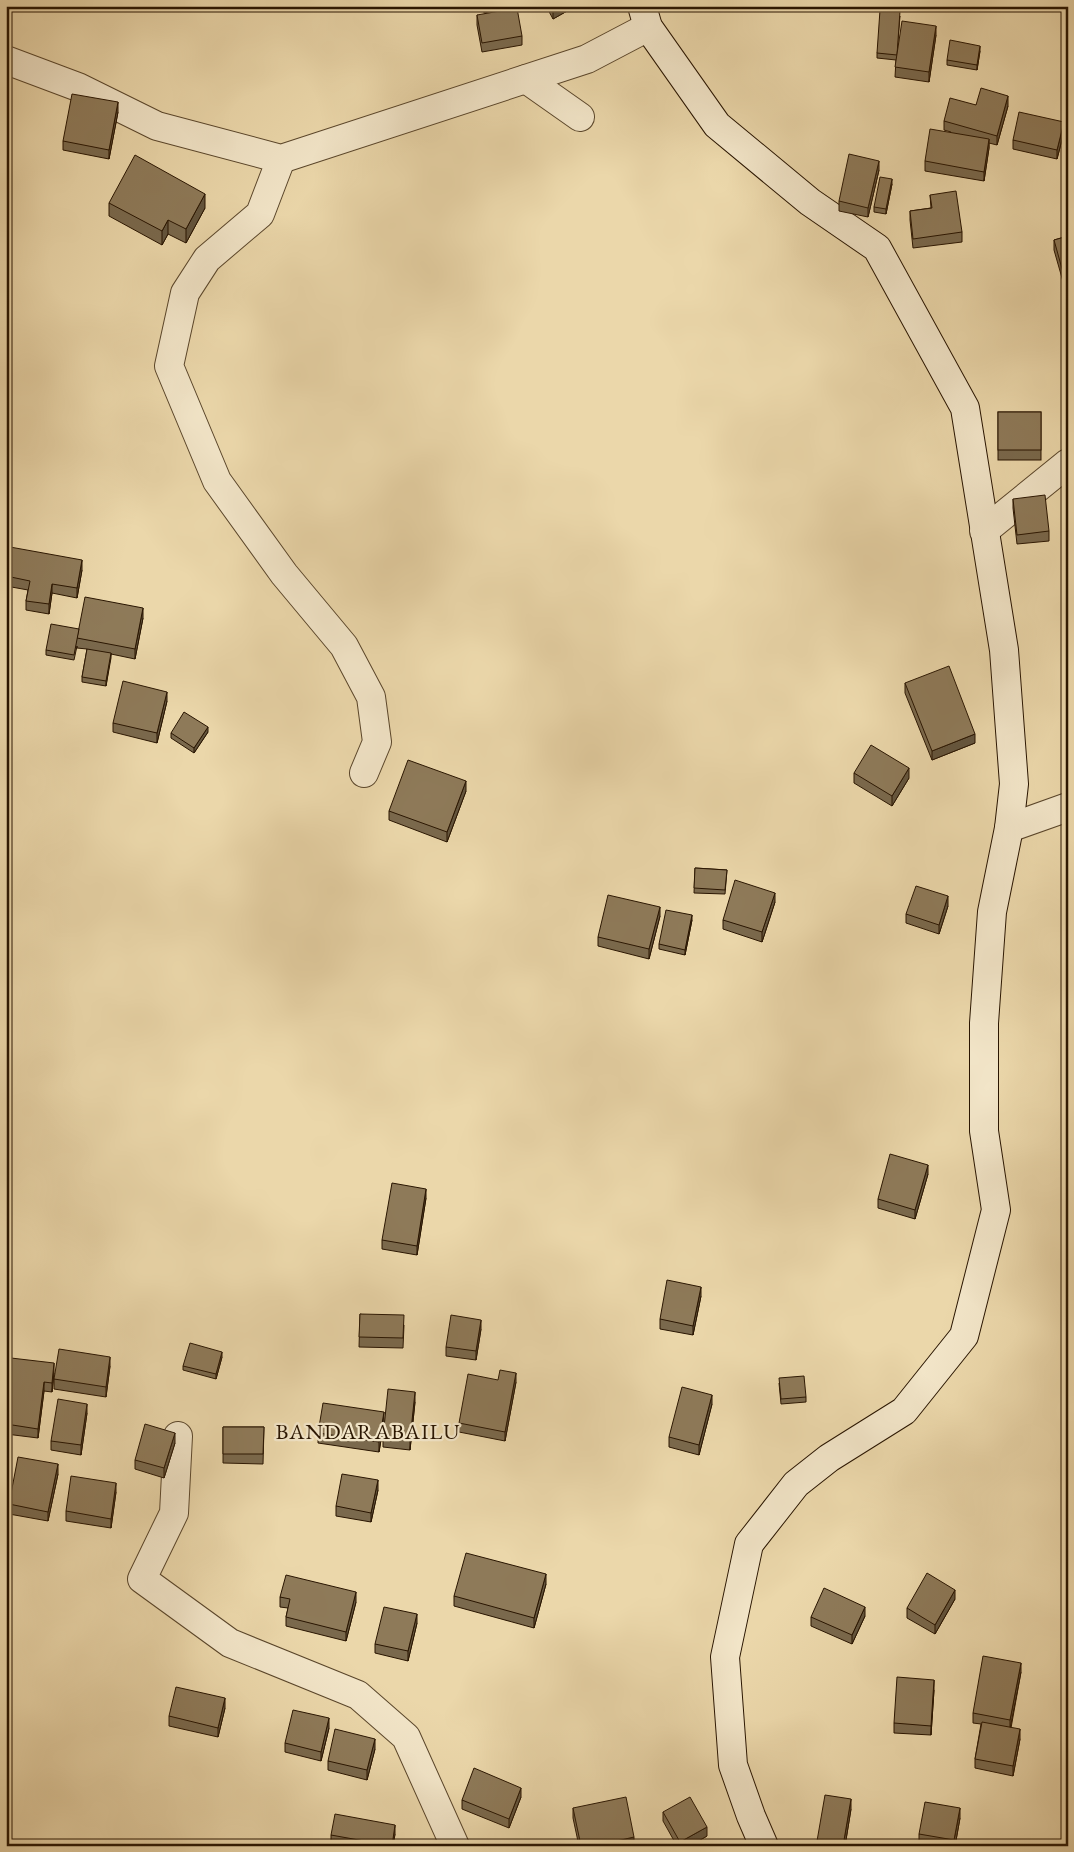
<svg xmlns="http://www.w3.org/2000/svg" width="1074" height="1852" font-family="'EB Garamond',serif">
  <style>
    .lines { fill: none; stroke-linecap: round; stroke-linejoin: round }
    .minor-casing { stroke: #5a462b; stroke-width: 30 }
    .secondary-casing { stroke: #291501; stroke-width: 30 }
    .minor { stroke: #f2e5c8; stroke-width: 28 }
    .secondary { stroke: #f2e5c8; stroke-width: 28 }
    .wall { fill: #7a694d; stroke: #291501 }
    .shaded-wall { fill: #63553e; stroke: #291501 }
    .building { fill: #8e7a59; stroke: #291501 }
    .labels { text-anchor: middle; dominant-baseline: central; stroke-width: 4.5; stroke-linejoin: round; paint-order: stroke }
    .quarter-label { font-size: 22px; letter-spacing: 1px; fill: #291501; stroke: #f2e5c8 }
  </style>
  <rect width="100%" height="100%" fill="#ebd7aa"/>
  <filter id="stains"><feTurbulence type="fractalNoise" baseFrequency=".004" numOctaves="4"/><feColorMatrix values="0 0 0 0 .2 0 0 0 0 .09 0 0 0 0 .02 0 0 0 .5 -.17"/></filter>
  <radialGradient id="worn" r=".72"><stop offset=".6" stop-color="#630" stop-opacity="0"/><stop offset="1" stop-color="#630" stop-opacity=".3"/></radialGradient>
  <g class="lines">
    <g class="minor-casing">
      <g id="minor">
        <polyline points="6,60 78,87 157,126 281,159 587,59 648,27"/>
        <polyline points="526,79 580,117"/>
        <polyline points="281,159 260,214 207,259 185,293 169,366 217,481 284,574 344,646 371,697 377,742 364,773"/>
        <polyline points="984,531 1068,463"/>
        <polyline points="1009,828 1068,807"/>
        <polyline points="178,1436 174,1513 142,1579 230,1643 358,1695 406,1737 455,1846"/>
      </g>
    </g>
    <g class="secondary-casing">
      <polyline id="secondary" points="642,6 648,27 717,125 810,202 877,248 965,408 1004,650 1014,784 1009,828 992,912 984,1023 984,1131 996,1210 964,1336 904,1411 829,1458 796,1484 749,1544 725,1657 733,1765 751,1816 764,1846"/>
    </g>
    <use href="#minor" class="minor"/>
    <use href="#secondary" class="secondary"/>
  </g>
  <g class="wall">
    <polygon points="483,6 515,6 515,7 484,13"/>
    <polygon points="546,6 576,6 553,19"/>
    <polygon points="678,6 683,6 683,7 678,8"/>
    <polygon points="477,15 522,36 522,45 482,52 477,25"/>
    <polygon points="900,16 897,53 936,35 929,82 895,77 896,60 877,58 877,53"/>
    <polygon points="980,51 977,70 947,65 947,60"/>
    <polygon points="976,105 1008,106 997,145 989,143 989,148 984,181 925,171 925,161 951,132 944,130 944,121"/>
    <polygon points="118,112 109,159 63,150 63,141"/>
    <polygon points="1064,132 1057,159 1013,149 1013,140"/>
    <polygon points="879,170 868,217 839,211 839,201"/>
    <polygon points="892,184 886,214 874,212 874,207"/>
    <polygon points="930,195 962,232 962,242 913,248 910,220 910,211 931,208"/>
    <polygon points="109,203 205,208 186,243 168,234 162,245 109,216"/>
    <polygon points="1068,236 1066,292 1054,250 1054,240"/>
    <rect x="998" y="412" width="43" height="48"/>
    <polygon points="1013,499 1049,531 1049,541 1017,544 1013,508"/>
    <polygon points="6,567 82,570 77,598 52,593 49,614 26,610 26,601 28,590 6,586"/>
    <polygon points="143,618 135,659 111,654 106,686 82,682 82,677 87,649 77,648 77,646 74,660 46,655 46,650 79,629"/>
    <polygon points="905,683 975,743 932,760 905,693"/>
    <polygon points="167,701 157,743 113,732 113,723"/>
    <polygon points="208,732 194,753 171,738 171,733"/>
    <polygon points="854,773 909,778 892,806 854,783"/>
    <polygon points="466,791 447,842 389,820 389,811"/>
    <polygon points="695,868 727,870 725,894 694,893"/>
    <polygon points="775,902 762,942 723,929 723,920"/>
    <polygon points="948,906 939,934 906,923 906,914"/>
    <polygon points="660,916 649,959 598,946 598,937"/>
    <polygon points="692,920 685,955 659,949 659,944"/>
    <polygon points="928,1174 915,1219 878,1208 878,1199"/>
    <polygon points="426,1198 417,1255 382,1249 382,1240"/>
    <polygon points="701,1296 693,1335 660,1329 660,1319"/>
    <polygon points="360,1314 404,1325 403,1348 359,1347"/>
    <polygon points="481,1329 476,1360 446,1356 446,1347"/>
    <polygon points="222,1357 216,1379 183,1370 183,1366"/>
    <polygon points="110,1366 106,1397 54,1389 54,1379"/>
    <polygon points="54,1373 52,1392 44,1391 38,1438 6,1434 6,1393"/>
    <polygon points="498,1380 516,1382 505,1441 459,1432 459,1423"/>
    <polygon points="779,1383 806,1397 806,1402 781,1404"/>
    <polygon points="415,1402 410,1450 383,1447 383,1437"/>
    <polygon points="712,1404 699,1455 669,1447 669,1437"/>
    <polygon points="87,1413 81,1455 51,1450 51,1441"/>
    <polygon points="384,1422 379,1452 318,1443 318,1433"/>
    <polygon points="223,1427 264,1427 263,1464 223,1463"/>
    <polygon points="175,1443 164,1478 135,1469 135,1460"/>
    <polygon points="58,1474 48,1521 9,1514 9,1504"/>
    <polygon points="378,1490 371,1522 336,1516 336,1506"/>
    <polygon points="116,1492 111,1528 66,1521 66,1511"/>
    <polygon points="546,1584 534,1628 454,1606 454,1596"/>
    <polygon points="280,1597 356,1602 346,1641 286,1626 286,1617 288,1608 280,1607"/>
    <polygon points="955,1599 935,1634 907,1618 907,1608"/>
    <polygon points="865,1616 852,1644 811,1626 811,1617"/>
    <polygon points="417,1623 408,1661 375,1653 375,1644"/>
    <polygon points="1021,1672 1011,1728 1020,1739 1013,1776 975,1768 975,1759 981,1724 973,1723 973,1713"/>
    <polygon points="934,1690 931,1735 894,1733 894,1723"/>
    <polygon points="225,1708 218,1737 169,1726 169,1716"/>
    <polygon points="329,1728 321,1761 285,1752 285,1743"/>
    <polygon points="375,1749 367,1780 328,1770 328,1761"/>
    <polygon points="521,1797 509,1828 462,1809 462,1800"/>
    <polygon points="573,1808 634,1846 579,1846 573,1818"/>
    <polygon points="851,1809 845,1846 817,1846 817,1841"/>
    <polygon points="663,1812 707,1836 690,1846 677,1846 663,1821"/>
    <polygon points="960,1818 955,1846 930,1846 919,1844 919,1834"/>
    <polygon points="395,1834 393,1846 340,1846 331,1844 331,1835"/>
  </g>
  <g class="shaded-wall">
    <polygon points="560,6 576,6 553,19 553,10"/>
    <polygon points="936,26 936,35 929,82 929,72"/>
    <polygon points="980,46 980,51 977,70 977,65"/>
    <polygon points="1008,96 1008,106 997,145 997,136"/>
    <polygon points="118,102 118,112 109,159 109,150"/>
    <polygon points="1064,122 1064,132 1057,159 1057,150"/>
    <polygon points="989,139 989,148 984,181 984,172"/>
    <polygon points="879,161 879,170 868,217 868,208"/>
    <polygon points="892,179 892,184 886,214 886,209"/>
    <polygon points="205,194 205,208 186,243 186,229"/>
    <polygon points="168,220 168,234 162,245 162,231"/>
    <polygon points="1068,282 1068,292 1066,292 1066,283"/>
    <polygon points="82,560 82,570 77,598 77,588"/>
    <polygon points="52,584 52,593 49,614 49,604"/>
    <polygon points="143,608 143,618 135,659 135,649"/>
    <polygon points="111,653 111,658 106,686 106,681"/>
    <polygon points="167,692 167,701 157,743 157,733"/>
    <polygon points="208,727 208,732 194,753 194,748"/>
    <polygon points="975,734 975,743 932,760 932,751"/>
    <polygon points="909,768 909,778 892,806 892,796"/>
    <polygon points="466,781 466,791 447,842 447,832"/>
    <polygon points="775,893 775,902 762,942 762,932"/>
    <polygon points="948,896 948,906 939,934 939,925"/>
    <polygon points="660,907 660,916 649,959 649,949"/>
    <polygon points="692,915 692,920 685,955 685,950"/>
    <polygon points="928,1165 928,1174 915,1219 915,1210"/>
    <polygon points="426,1189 426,1198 417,1255 417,1246"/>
    <polygon points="701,1287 701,1296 693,1335 693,1326"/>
    <polygon points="481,1320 481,1329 476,1360 476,1351"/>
    <polygon points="222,1352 222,1357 216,1379 216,1374"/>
    <polygon points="110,1357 110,1366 106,1397 106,1387"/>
    <polygon points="54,1363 54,1373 52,1392 52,1383"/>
    <polygon points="516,1373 516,1382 505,1441 505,1432"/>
    <polygon points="44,1382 44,1391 38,1438 38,1429"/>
    <polygon points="415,1392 415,1402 410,1450 410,1440"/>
    <polygon points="712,1395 712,1404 699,1455 699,1445"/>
    <polygon points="87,1404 87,1413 81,1455 81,1445"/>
    <polygon points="384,1412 384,1422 379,1452 379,1442"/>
    <polygon points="175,1433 175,1443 164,1478 164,1468"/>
    <polygon points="58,1464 58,1474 48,1521 48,1512"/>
    <polygon points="378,1480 378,1490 371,1522 371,1513"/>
    <polygon points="116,1483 116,1492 111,1528 111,1519"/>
    <polygon points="546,1574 546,1584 534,1628 534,1618"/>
    <polygon points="955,1590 955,1599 935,1634 935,1625"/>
    <polygon points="356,1592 356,1602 346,1641 346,1632"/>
    <polygon points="865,1607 865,1616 852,1644 852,1635"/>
    <polygon points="417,1614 417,1623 408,1661 408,1651"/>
    <polygon points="1021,1663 1021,1672 1010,1729 1010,1720"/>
    <polygon points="934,1680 934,1690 931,1735 931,1726"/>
    <polygon points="225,1698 225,1708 218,1737 218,1728"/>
    <polygon points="329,1718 329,1728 321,1761 321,1752"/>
    <polygon points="1020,1729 1020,1739 1013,1776 1013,1766"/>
    <polygon points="375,1739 375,1749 367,1780 367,1770"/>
    <polygon points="521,1788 521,1797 509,1828 509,1819"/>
    <polygon points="851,1799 851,1809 845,1846 843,1846"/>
    <polygon points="960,1808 960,1818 955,1846 954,1846 954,1840"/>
    <polygon points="395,1825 395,1834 393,1846 392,1846"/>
    <polygon points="707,1827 707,1836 690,1846 680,1846 680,1842"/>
    <polygon points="634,1837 634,1846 595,1846"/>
  </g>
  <g class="building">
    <polygon points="551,6 560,6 553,10"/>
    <polygon points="517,8 522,36 482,43 477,15"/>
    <polygon points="880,10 900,11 897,55 877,53"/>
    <polygon points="902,21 936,26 929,72 895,67"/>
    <polygon points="950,40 980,46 977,65 947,60"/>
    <polygon points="981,88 1008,96 997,136 944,121 950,98 976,105"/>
    <polygon points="72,94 118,102 109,150 63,141"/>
    <polygon points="1019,112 1064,122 1057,150 1013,140"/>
    <polygon points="930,129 989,139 984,172 925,161"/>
    <polygon points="849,154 879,161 868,208 839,201"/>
    <polygon points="135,155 205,194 186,229 168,220 162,231 109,203"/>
    <polygon points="880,177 892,179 886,209 874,207"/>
    <polygon points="956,191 962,232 913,239 910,211 932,208 930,195"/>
    <polygon points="1068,236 1068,282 1066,283 1054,240"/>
    <rect x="998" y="412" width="43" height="38"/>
    <polygon points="1045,495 1049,531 1017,535 1013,499"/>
    <polygon points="10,547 82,560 77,588 52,584 49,604 26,601 30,581 6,576 6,567"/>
    <polygon points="85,597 143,608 135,649 77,638"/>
    <polygon points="51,624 79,629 74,655 46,650"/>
    <polygon points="87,649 111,653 106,681 82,677"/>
    <polygon points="949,666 975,734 932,751 905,683"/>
    <polygon points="123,681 167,692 157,733 113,723"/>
    <polygon points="184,712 208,727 194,748 171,733"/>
    <polygon points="871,745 909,768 892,796 854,773"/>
    <polygon points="408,760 466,781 447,832 389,811"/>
    <polygon points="695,868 727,870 725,890 694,888"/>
    <polygon points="735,880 775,893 762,932 723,920"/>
    <polygon points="916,886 948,896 939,925 906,914"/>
    <polygon points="608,895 660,907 649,949 598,937"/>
    <polygon points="666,910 692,915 685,950 659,944"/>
    <polygon points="890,1154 928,1165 915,1210 878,1199"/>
    <polygon points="392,1183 426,1189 417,1246 382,1240"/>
    <polygon points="667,1280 701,1287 693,1326 660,1319"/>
    <polygon points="360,1314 404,1315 403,1338 359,1337"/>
    <polygon points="451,1315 481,1320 476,1351 446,1347"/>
    <polygon points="190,1343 222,1352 216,1374 183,1366"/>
    <polygon points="59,1349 110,1357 106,1387 54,1379"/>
    <polygon points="11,1358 54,1363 52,1383 44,1382 38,1429 6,1424 6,1393"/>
    <polygon points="500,1370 516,1373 505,1432 459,1423 468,1374 498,1380"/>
    <polygon points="804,1376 806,1397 781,1399 779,1378"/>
    <polygon points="682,1387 712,1395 699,1445 669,1437"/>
    <polygon points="388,1389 415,1392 410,1440 383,1437"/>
    <polygon points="58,1399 87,1404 81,1445 51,1441"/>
    <polygon points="323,1403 384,1412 379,1442 318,1433"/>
    <polygon points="145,1424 175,1433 164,1468 135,1460"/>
    <polygon points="223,1427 264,1427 263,1454 223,1454"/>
    <polygon points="18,1457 58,1464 48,1512 9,1504"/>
    <polygon points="342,1474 378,1480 371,1513 336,1506"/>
    <polygon points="71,1476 116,1483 111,1519 66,1511"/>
    <polygon points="466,1553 546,1574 534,1618 454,1596"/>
    <polygon points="927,1573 955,1590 935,1625 907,1608"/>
    <polygon points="286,1575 356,1592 346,1632 286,1617 290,1599 280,1597"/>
    <polygon points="824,1588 865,1607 852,1635 811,1617"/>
    <polygon points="384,1607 417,1614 408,1651 375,1644"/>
    <polygon points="983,1656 1021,1663 1010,1720 973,1713"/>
    <polygon points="897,1677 934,1680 931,1726 894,1723"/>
    <polygon points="176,1687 225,1698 218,1728 169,1716"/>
    <polygon points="293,1710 329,1718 321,1752 285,1743"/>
    <polygon points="982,1722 1020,1729 1013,1766 975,1759"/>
    <polygon points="335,1729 375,1739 367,1770 328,1761"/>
    <polygon points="474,1768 521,1788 509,1819 462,1800"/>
    <polygon points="825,1795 851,1799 843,1846 817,1841"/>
    <polygon points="626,1797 634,1837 595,1846 581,1846 573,1808"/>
    <polygon points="690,1797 707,1827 680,1842 663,1812"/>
    <polygon points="925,1802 960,1808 954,1840 919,1834"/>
    <polygon points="335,1814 395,1825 392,1846 331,1835"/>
  </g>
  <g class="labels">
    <g class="quarter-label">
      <text x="368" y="1431">BANDARABAILU</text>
    </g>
  </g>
  <rect width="1074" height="1852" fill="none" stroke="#ebd7aa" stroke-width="25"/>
  <rect x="8" y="8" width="1059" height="1837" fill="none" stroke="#291501" stroke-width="2.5"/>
  <rect x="12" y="12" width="1049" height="1827" fill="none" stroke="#291501"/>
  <rect width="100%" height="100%" filter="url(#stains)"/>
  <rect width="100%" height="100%" fill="url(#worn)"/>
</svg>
